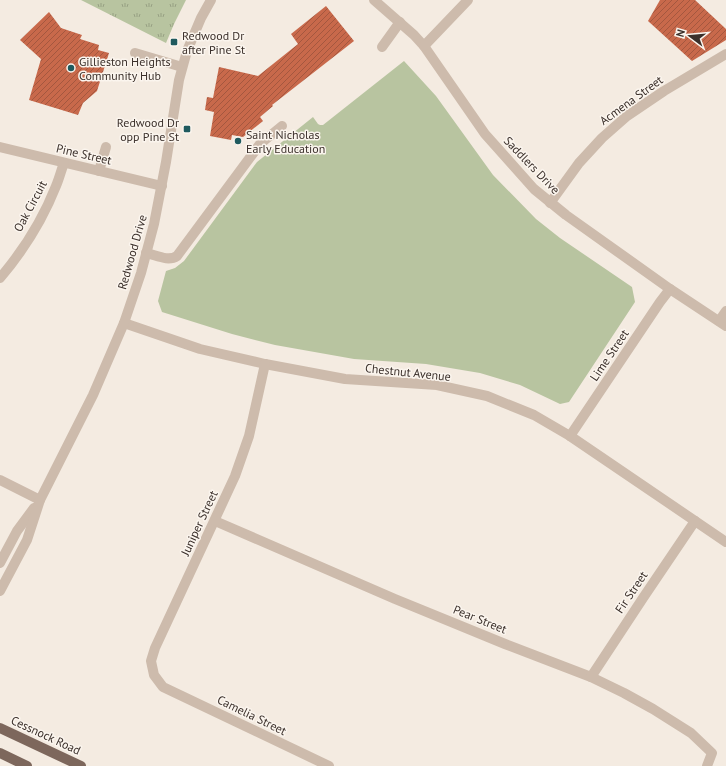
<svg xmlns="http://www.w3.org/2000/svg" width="726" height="766" font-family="'PT Sans',sans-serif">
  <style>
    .grass { fill: #b8c4a0 }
    .park { fill: url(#park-tufts) }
    .building { fill: url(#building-hatch) }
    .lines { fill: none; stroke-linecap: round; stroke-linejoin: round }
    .minor { stroke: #cdbbac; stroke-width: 10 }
    .major { stroke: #7d675c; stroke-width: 10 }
    .poi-dot { fill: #1f5a5e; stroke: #fbf5ee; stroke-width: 1.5 }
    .labels { text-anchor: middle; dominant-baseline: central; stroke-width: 3; stroke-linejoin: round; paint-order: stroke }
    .poi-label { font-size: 12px; fill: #3b302b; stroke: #fbf5ee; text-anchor: start }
    .street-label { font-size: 12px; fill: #3b302b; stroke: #fbf5ee }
  </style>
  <defs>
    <pattern id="park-tufts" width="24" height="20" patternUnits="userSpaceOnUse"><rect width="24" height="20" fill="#b8c4a0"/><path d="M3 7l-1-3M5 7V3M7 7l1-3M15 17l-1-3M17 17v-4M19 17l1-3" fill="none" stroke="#97a083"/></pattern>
    <pattern id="building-hatch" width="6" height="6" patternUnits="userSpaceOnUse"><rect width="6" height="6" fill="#c8694b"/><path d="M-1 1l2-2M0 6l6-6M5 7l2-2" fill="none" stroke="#a4573f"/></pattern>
  </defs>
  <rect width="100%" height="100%" fill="#f4ebe1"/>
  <polygon class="grass" points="404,61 436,96 493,175 536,219 560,238 632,287 635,302 569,402 560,404 520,385 480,373 426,364 354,359 275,345 232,334 162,312 158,301 166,271 175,268 184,261 257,162 313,117 318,124 320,125 323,125"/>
  <polygon class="park" points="81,0 186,0 174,24 166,43"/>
  <g class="building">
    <polygon points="660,0 695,0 726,29 726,40 692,61 648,21"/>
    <polygon points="326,6 354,41 272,105 273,106 260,117 263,121 243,137 232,135 231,140 210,136 214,112 205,110 207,97 213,98 219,67 258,76 298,44 291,34"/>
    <polygon points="49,12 61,28 82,35 80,39 99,45 98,50 109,53 97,91 83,103 78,115 29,100 41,59 20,40"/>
  </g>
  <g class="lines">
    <g class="minor">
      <polyline points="374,0 414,35 424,46 485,134 534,189 566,215 670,289 726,326"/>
      <polyline points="424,46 468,0"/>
      <polyline points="382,47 400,22"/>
      <polyline points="135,53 182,67"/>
      <polyline points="0,147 162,186"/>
      <polyline points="99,171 106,147"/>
      <polyline points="550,203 579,163 602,138 627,116 664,91 726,54"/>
      <path d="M146,253c10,2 22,9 31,3l83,-112 22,-18"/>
      <path d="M0,278c23,-27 43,-59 56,-92 3,-7 5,-15 8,-23"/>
      <polyline points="719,321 726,311"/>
      <polyline points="124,323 200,349 265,364 345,379 437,385 487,396 534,415 570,436 726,542"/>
      <polyline points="265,364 249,436 235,476 155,648 151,661 154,675 163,687 329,766"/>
      <polyline points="570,436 660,302 670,289"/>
      <polyline points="0,480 40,500"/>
      <polyline points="215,521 395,599 505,644 591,677 624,693 653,709 691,733 712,753 707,766"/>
      <polyline points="0,563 17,531 34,508"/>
      <polyline points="0,591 27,540 40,500 93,395 124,323 141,273 154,224 166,162 179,80 187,51 201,18 211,0"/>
      <polyline points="591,677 643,598 695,521"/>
    </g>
    <g class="major">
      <polyline points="0,728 81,766"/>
      <polyline points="0,753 27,766"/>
    </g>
  </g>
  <g class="poi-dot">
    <rect x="170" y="38" width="8" height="8" rx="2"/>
    <circle cx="71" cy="68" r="4"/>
    <rect x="183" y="125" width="8" height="8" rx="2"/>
    <circle cx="238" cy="141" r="4"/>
  </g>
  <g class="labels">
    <g class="poi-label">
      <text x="182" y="35">Redwood Dr<tspan x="182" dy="14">after Pine St</tspan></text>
      <text x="79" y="61">Gillieston Heights<tspan x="79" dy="14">Community Hub</tspan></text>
      <text x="179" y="122" text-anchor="end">Redwood Dr<tspan x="179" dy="14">opp Pine St</tspan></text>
      <text x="246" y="134">Saint Nicholas<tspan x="246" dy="14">Early Education</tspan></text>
    </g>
    <g class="street-label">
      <text transform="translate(631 100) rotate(-36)">Acmena Street</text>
      <text transform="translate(84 154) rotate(13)">Pine Street</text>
      <text transform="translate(532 165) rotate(46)">Saddlers Drive</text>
      <text transform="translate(30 206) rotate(-62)">Oak Circuit</text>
      <text transform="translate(132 252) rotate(-74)">Redwood Drive</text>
      <text transform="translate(609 355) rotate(-56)">Lime Street</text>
      <text transform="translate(408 372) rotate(6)">Chestnut Avenue</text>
      <text transform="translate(199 523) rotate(-65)">Juniper Street</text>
      <text transform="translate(631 592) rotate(-56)">Fir Street</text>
      <text transform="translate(480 619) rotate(22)">Pear Street</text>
      <text transform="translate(252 715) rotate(26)">Camelia Street</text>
      <text transform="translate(46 735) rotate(25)">Cessnock Road</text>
    </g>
  </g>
  <g transform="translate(690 36) rotate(286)" stroke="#fbf5ee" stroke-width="3" paint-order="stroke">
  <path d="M0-3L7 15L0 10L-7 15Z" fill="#3b302b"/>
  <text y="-6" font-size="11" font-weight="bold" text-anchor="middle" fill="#3b302b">N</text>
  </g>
</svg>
